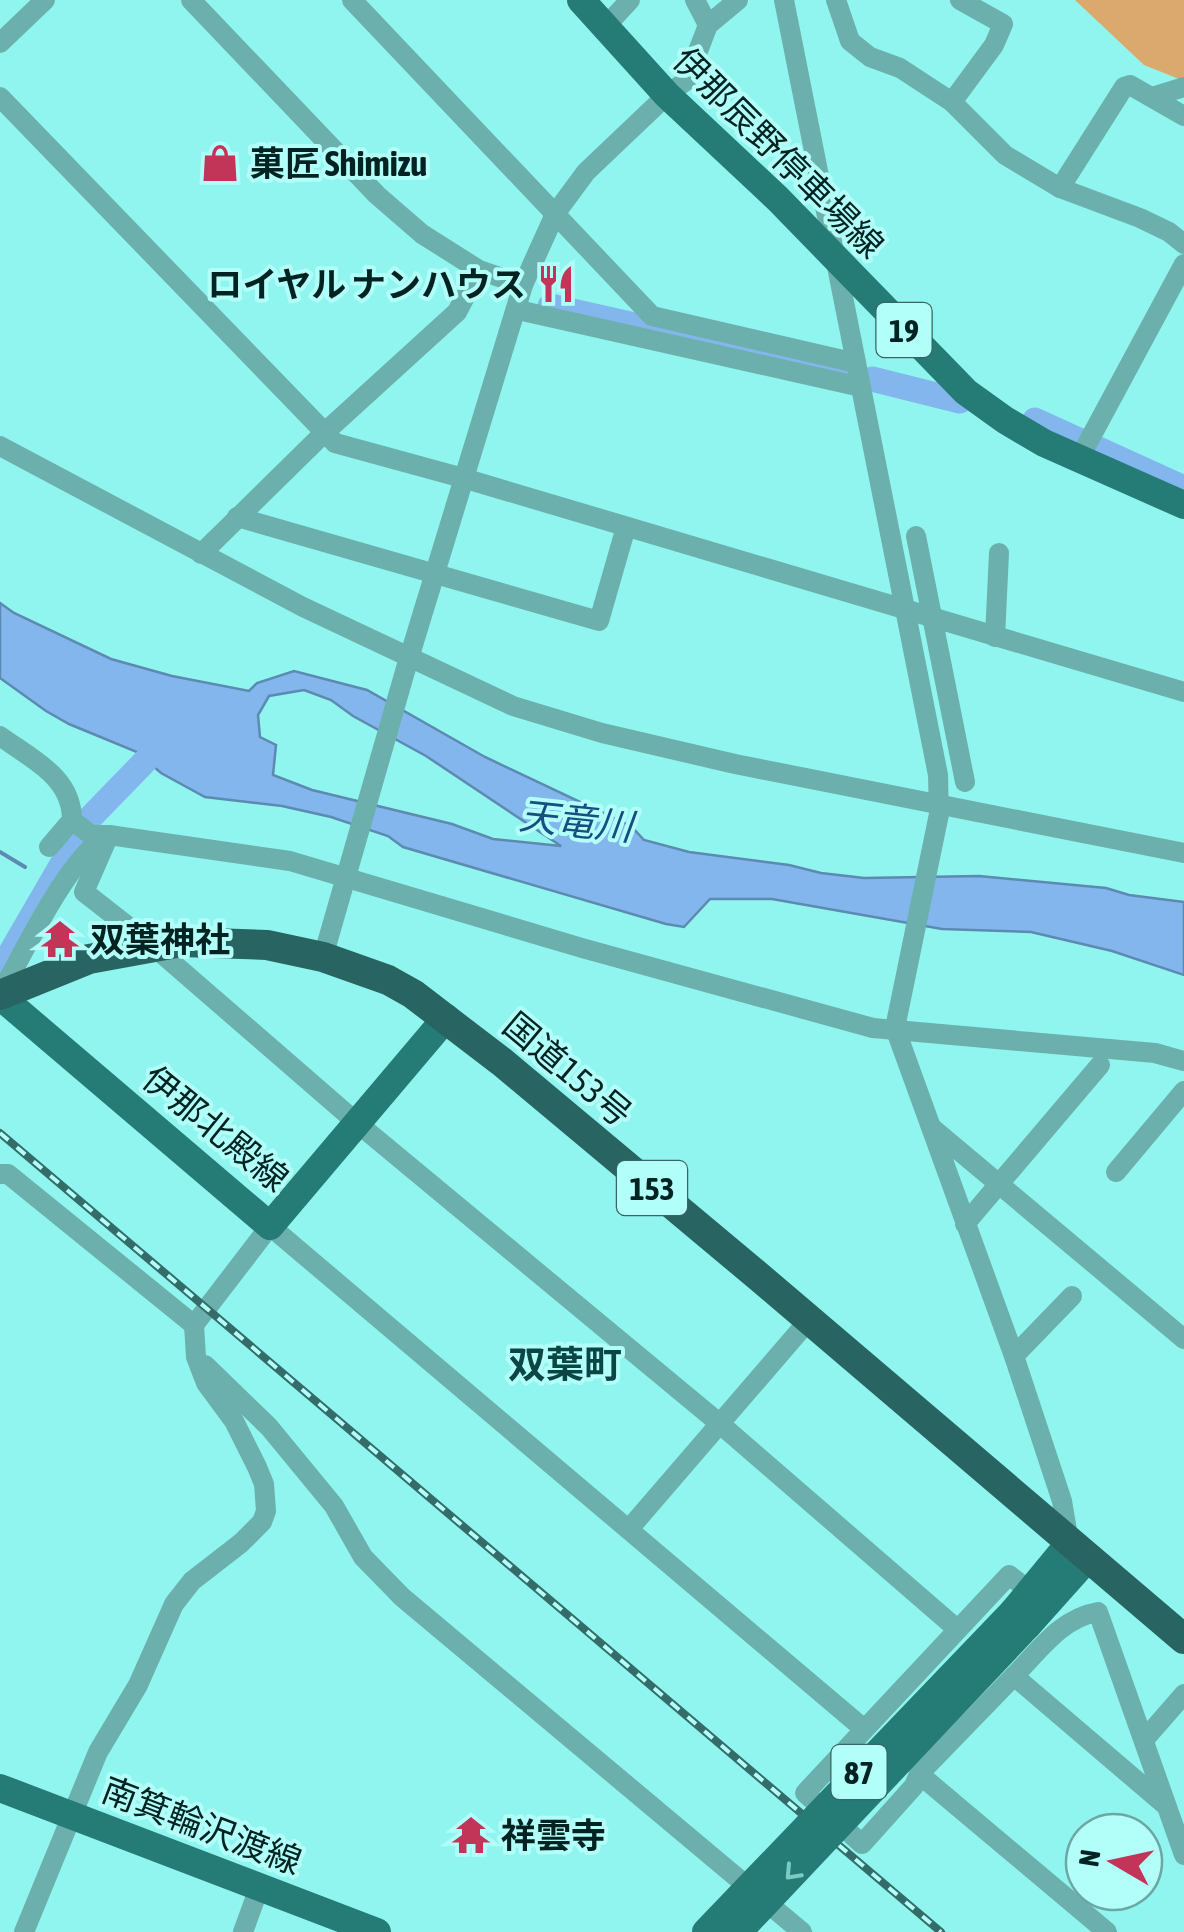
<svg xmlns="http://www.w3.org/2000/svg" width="1184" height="1932" font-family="'Asap Condensed','Noto Sans JP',sans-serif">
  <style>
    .forest { fill: #dba96d }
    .water { fill: #82b6ed; stroke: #5c8ab0; stroke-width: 2.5; fill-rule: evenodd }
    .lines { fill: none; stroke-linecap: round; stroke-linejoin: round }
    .stream { stroke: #5c8ab0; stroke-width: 4 }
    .river { stroke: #82b6ed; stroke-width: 25 }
    .minor { stroke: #6bb0ac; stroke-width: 20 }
    .major { stroke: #257c77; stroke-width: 28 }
    .highway { stroke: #286562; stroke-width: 30 }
    .rail-casing { stroke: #346c69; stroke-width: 8 }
    .rail { stroke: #b2fffa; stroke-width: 4; stroke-dasharray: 11; stroke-linecap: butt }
    .major-bridge { stroke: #257c77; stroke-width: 28 }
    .highway-bridge { stroke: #286562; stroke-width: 30 }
    .oneway { stroke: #7acbc6 }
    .labels { text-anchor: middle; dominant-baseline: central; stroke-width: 8; stroke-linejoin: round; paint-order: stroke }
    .shield { fill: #b2fffa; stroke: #376563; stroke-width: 2.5 }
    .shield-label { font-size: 32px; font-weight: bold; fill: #022322 }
    .street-label { font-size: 35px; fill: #022322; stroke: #b2fffa }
    .poi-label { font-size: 35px; font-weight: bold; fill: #022322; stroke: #b2fffa; text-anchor: start }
    .water-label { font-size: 38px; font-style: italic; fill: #174e80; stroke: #b2fffa }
    .neighbourhood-label { font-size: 38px; font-weight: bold; fill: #0b4644; stroke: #b2fffa }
  </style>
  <rect width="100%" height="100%" fill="#91f5ef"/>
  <polygon class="forest" points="1075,0 1184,0 1184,81 1144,65"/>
  <path class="water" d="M0,603l14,10 97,46 61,17 77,15 8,-8 37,-12 73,19 118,67 146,69 13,14 45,12 100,13 32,8 43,5 115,-2 127,12 23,7 55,7v73l-72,-24 -81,-19 -89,-3 -170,-30h-62l-26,28 -18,-3 -263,-77 -15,-11 -57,-19 -49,-11 -77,-9 -44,-24 -24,-21 -68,-28 -23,-13 -46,-33zM304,690l27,10 22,16 73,40 135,90 -68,-7 -41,-15 -140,-34 -39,-15 3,-30 -16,-8 -2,-22 11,-19z"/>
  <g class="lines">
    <g class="stream">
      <polyline points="0,852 25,867"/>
      <polyline points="45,877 50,881"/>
    </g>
    <g class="river">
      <polyline points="550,306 849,373"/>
      <polyline points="872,379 960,401"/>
      <polyline points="1035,420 1184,488"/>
      <polyline points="0,971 87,821 154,752"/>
    </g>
    <g class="minor">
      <polyline points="191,0 377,195 422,234 479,270 523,285"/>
      <polyline points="352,0 652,316 856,363"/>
      <polyline points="695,0 708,25"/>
      <polyline points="784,0 938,775 939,814 895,1028 1014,1356 1062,1501 1069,1542"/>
      <polyline points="836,0 850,41 870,57 900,68 952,102 1005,155 1060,188 1140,218 1169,232 1184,244"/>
      <polyline points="605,27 630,0"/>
      <polyline points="0,43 45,0"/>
      <polyline points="0,97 335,443 463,478 1184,692"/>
      <polyline points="1152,97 1184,87"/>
      <polyline points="952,102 994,45 1003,24 960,0"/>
      <polyline points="1060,188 1124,87 1130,85 1184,116"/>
      <polyline points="518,310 861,387"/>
      <polyline points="0,446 303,607 513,706 602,733 735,764 1184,853"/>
      <polyline points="1079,459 1184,264"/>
      <polyline points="237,517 599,621 626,527"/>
      <polyline points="916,536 965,782"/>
      <polyline points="201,554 323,434 457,312 479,270"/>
      <polyline points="995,637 999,553"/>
      <path d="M0,736c33,24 72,41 72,84l-23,27"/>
      <polyline points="72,820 91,835 109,835 290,861 582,948 873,1028 1155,1053 1184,1061"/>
      <polyline points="109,835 84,892 153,946 356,1122 719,1423 957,1629"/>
      <polyline points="323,957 406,668 523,285 555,214 586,172 667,95 687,80 708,25 738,0"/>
      <path d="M0,994c24,-41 68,-137 107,-158"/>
      <polyline points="932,1128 1184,1339"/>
      <polyline points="1116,1172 1184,1091"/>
      <polyline points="0,1174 8,1174 194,1325"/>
      <polyline points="965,1224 1100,1065"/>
      <polyline points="1014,1356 1072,1296"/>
      <polyline points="205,1365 269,1427 334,1506 363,1557 402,1597 802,1932"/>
      <polyline points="629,1529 809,1320"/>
      <polyline points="1031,1592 1009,1575 805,1793 862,1844 914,1786 919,1774 1107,1932"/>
      <path d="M1014,1676c25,-25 47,-58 84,-64l86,243"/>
      <polyline points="1144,1740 1184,1694"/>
      <polyline points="919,1774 1014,1676 1164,1804"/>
      <polyline points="24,1932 98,1752 138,1685 174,1604 192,1581 241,1543 262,1522 266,1511 264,1484 257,1467 234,1421 206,1383 196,1357 194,1325 270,1226 864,1729"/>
      <polyline points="243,1932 259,1888"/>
    </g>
    <g class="major">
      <polyline points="581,0 667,95 778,199 966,392 1005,420 1044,443 1184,505"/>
      <polyline points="0,996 270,1226 446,1018"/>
      <polyline points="1013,1612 1069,1544"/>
      <polyline points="1028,1625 1087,1559"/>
      <polyline points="0,1788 377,1932"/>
    </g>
    <polyline class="highway" points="182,942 267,945 323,957 388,980 413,994 502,1062 758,1276 1184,1639"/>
    <g class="rail-casing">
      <polyline id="rail" points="0,1133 941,1932"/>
    </g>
    <use href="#rail" class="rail"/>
    <g class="major-bridge">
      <polyline points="706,1932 1013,1612"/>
      <polyline points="738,1932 1028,1625"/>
    </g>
    <polyline class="highway-bridge" points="0,995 89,959 182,942"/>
  </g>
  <defs><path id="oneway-chevron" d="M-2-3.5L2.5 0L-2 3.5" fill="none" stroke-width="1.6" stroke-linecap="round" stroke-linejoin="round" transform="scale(2.5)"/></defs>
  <use class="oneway" href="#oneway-chevron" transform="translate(792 1873) rotate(133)"/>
  <defs>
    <g id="shop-bare" transform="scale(3)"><path d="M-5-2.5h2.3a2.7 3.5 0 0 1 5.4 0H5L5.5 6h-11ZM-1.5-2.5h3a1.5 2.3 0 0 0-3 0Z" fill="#c33459" stroke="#b2fffa" stroke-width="2.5" paint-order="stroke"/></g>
    <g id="restaurant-bare" transform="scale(3)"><path d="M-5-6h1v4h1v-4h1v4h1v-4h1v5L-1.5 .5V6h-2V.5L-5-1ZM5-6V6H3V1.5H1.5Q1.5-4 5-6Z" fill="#c33459" stroke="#b2fffa" stroke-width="2.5" paint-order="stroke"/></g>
    <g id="temple-bare" transform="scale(3)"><path d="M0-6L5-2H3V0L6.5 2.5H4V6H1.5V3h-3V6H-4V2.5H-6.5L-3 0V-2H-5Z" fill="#c33459" stroke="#b2fffa" stroke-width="2.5" paint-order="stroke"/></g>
  </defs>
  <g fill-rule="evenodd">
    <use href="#shop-bare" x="220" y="163"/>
    <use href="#restaurant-bare" x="556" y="284"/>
    <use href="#temple-bare" x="60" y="939"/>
    <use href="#temple-bare" x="471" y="1835"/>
  </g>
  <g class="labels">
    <g class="shield">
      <rect x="876.5" y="303" width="55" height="54" rx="8"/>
      <rect x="617" y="1161" width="70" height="54" rx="8"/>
      <rect x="831.5" y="1745" width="55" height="54" rx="8"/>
    </g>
    <g class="shield-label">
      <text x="904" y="330">19</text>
      <text x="652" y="1188">153</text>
      <text x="859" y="1772">87</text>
    </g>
    <g class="street-label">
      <text transform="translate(779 152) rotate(45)">伊那辰野停車場線</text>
      <text transform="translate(568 1069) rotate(40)">国道153号</text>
      <text transform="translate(216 1128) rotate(39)">伊那北殿線</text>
      <text transform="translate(202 1825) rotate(21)">南箕輪沢渡線</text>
    </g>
    <g class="poi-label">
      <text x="250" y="163">菓匠 Shimizu</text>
      <text x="526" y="284" text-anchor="end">ロイヤル ナンハウス</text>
      <text x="90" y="939">双葉神社</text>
      <text x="501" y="1835">祥雲寺</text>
    </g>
    <g class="water-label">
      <text transform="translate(576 821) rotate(6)">天竜川</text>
    </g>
    <g class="neighbourhood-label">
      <text x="565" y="1364">双葉町</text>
    </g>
  </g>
  <g transform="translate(1114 1862) rotate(279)"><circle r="48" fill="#b2fffa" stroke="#6ca7a4" stroke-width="2.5"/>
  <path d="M0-8L18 38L0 25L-18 38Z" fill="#c33459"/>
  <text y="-15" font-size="28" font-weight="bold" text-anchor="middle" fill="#022322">N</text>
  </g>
</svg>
